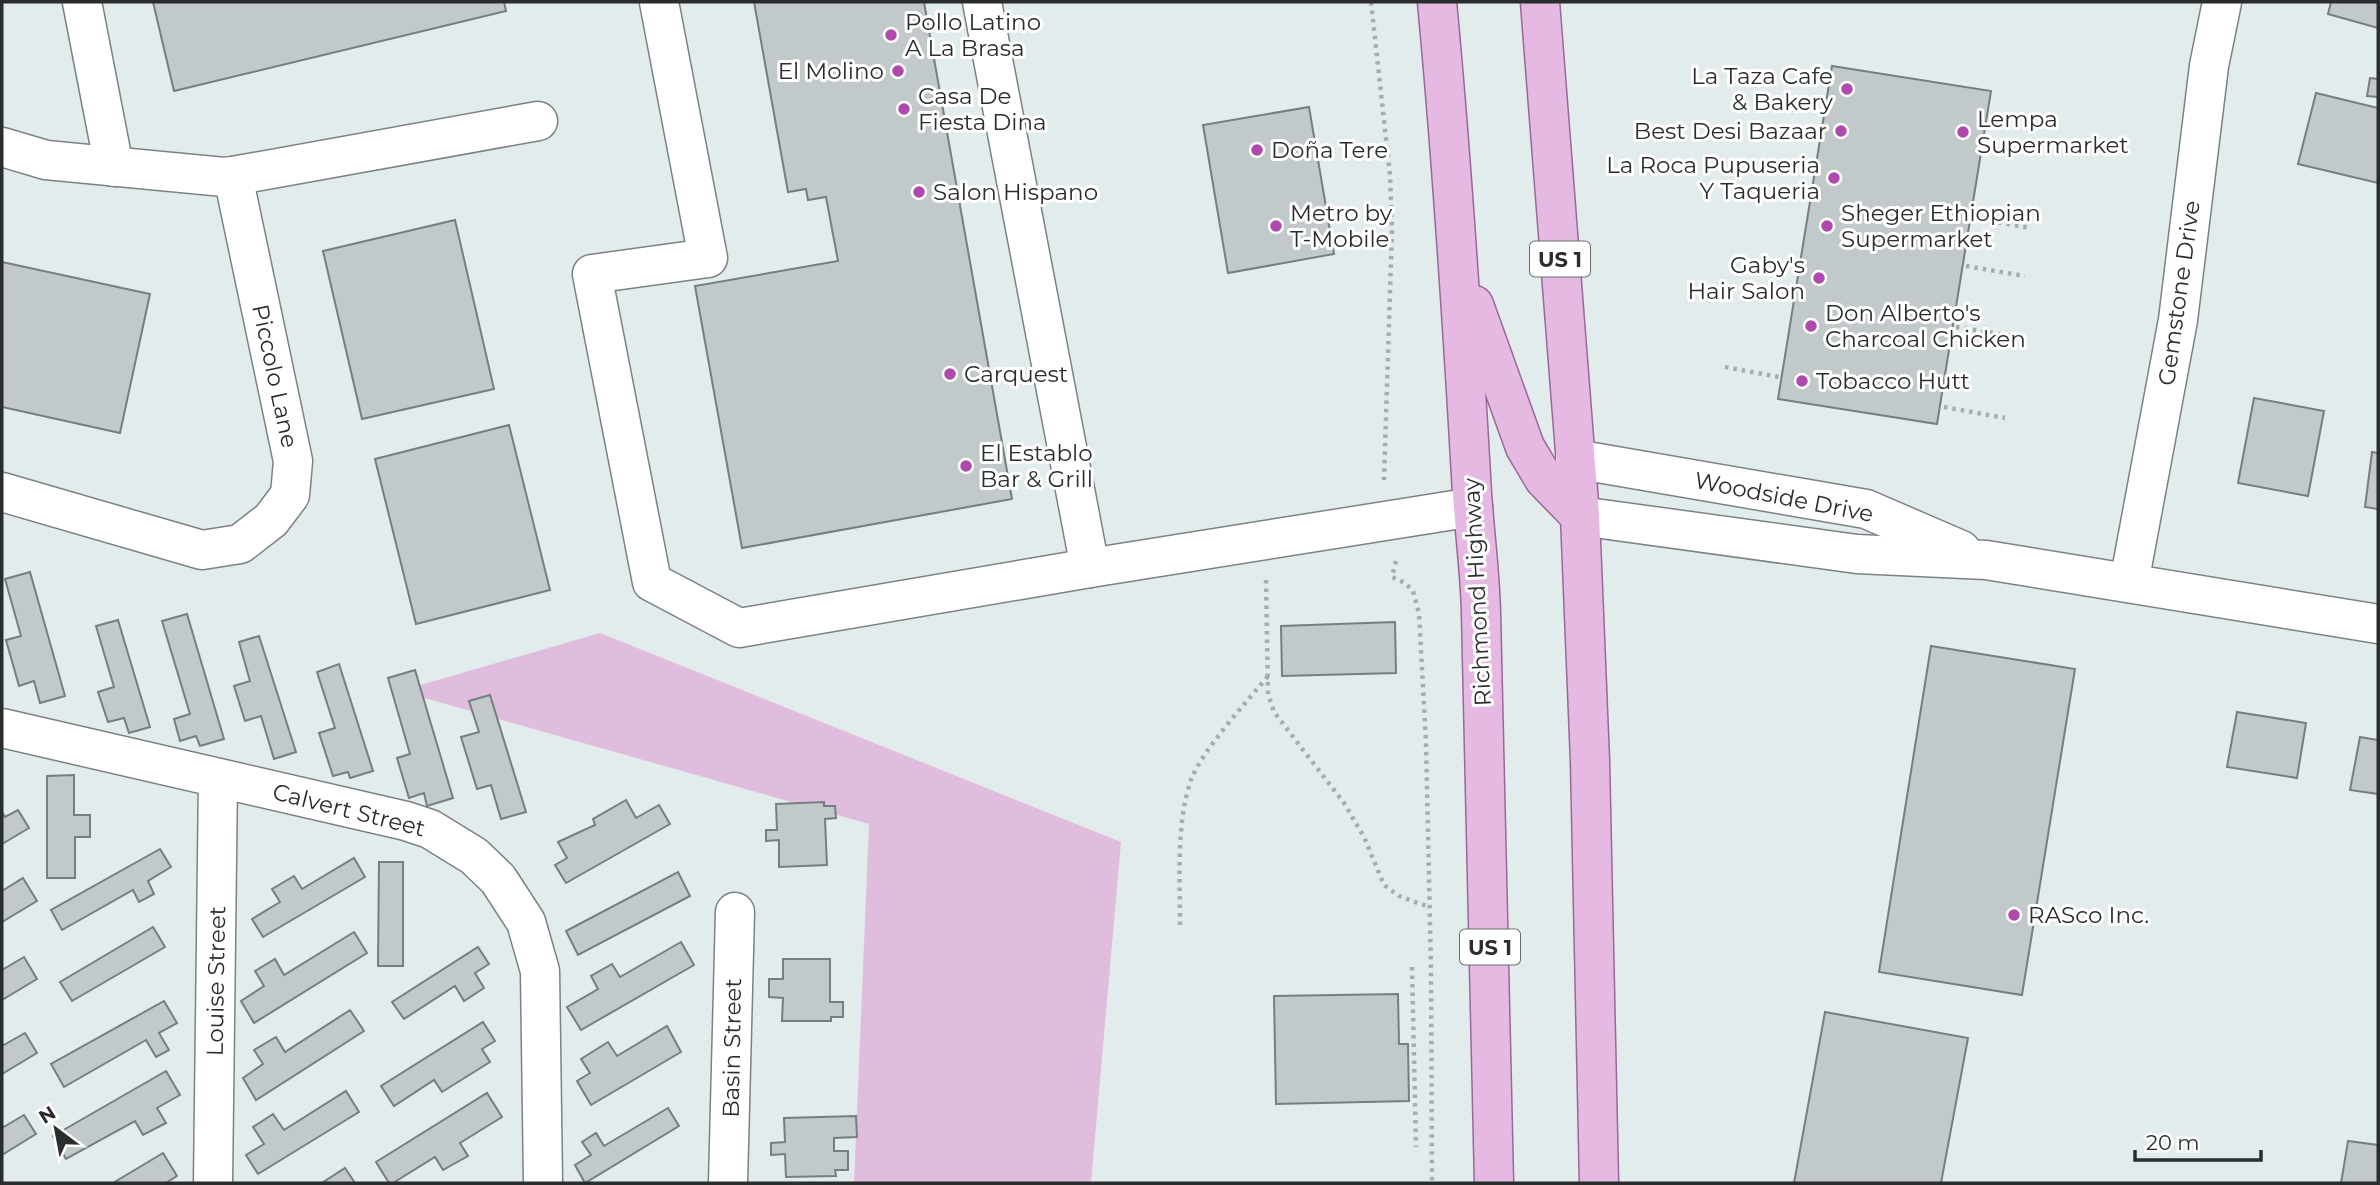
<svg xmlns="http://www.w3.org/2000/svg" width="2380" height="1185" font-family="Montserrat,sans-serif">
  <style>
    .green { fill: #e0bddd }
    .building { fill: #c1c9ca; stroke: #767e7f; stroke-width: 2 }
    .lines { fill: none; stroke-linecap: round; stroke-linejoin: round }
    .minor-casing { stroke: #7b8283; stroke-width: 41 }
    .major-casing { stroke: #986996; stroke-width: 41 }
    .path { stroke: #a6adad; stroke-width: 4.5; stroke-dasharray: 3.5 5; stroke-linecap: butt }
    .minor { stroke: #fff; stroke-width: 38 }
    .major { stroke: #e5b9e2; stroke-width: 38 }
    .poi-dot { fill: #b049ad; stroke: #fff; stroke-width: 2.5 }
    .labels { text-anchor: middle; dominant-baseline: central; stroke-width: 6; stroke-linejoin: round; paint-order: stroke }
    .shield { fill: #fff; stroke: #6a6c6c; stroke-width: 2 }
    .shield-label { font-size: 21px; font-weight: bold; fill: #2a2d2d }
    .poi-label { font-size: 23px; fill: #2a2d2d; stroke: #fff; text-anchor: start }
    .street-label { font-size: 23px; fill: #2a2d2d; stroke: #fff }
  </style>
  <rect width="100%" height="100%" fill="#e3ecec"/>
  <polygon class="green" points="600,633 1121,842 1091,1183 854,1183 869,824 400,691"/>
  <g class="building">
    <polygon points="153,2 504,2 506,11 174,91"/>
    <polygon points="754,2 924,2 1012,499 742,548 695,286 838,261 826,197 808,200 806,189 788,192"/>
    <polygon points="2331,2 2378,2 2378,28 2328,14"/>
    <polygon points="1832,66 1991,91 1937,424 1778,399"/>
    <polygon points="2370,78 2378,79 2378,97 2367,96"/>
    <polygon points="2316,93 2378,108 2378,183 2298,164"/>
    <polygon points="1309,107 1334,254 1228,273 1203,125"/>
    <polygon points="455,220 494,389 362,419 323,251"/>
    <polygon points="2,262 150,294 120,433 2,407"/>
    <polygon points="2254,398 2324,411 2308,496 2238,483"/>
    <polygon points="509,425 550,590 416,624 375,459"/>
    <polygon points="2372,452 2378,453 2378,509 2365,507"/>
    <polygon points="30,572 65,696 40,703 34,681 19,686 6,640 21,636 5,579"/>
    <polygon points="187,614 224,739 200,746 196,736 180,741 174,719 190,714 162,621"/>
    <polygon points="118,620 150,727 129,733 124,718 108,722 98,692 114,687 96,626"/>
    <polygon points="1395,622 1396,673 1282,676 1281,626"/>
    <polygon points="259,636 296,752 274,759 261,716 245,721 234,686 250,681 239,642"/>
    <polygon points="1931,646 2075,669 2022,995 1879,972"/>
    <polygon points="339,664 373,771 350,778 348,772 333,776 319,733 335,728 317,672"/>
    <polygon points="415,670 453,798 427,806 424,793 409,798 397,758 410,754 388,678"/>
    <polygon points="490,695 526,812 501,819 491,785 477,789 461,737 479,732 469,701"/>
    <polygon points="2237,712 2306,723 2297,778 2227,767"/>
    <polygon points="2360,737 2378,740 2378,794 2350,790"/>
    <polygon points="74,775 74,815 90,815 90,837 75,837 75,878 47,878 47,776"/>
    <polygon points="626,800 636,818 659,805 670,824 566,883 555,865 567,858 558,842 595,825 593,819"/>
    <polygon points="824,802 824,806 835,806 836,818 825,819 827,865 779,867 779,840 766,841 766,830 777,830 776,804"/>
    <polygon points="18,810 29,828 2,844 2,812 5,817"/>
    <polygon points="160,849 171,867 148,881 154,894 139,902 133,890 62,930 51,910"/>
    <polygon points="354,858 365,877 263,937 252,919 280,902 272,889 294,876 302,889"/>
    <polygon points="379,862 403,862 403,966 378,966"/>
    <polygon points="678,872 690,896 578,955 566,931"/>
    <polygon points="23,878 37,901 2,922 2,891"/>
    <polygon points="153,927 165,947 72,1001 60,982"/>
    <polygon points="354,932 367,953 254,1023 241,1001 264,986 255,971 275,959 284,975"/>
    <polygon points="681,942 694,965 581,1030 567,1007 598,989 591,976 612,964 620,977"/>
    <polygon points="478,947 489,964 475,973 484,988 464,1001 455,986 404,1019 392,1002"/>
    <polygon points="24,957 37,979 2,1000 2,970"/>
    <polygon points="783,959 830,959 830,1002 843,1002 843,1017 831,1017 831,1021 782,1021 783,998 769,997 769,979 783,979"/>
    <polygon points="1398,994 1399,1044 1408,1044 1409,1101 1276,1104 1274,996"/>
    <polygon points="164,1001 177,1023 159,1033 169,1050 156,1057 146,1040 64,1087 51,1064"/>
    <polygon points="350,1010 364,1031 256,1100 243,1078 263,1064 254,1050 276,1037 285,1052"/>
    <polygon points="1825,1012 1968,1038 1941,1183 1794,1183"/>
    <polygon points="483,1022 495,1041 482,1049 490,1062 442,1092 434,1080 394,1106 381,1086"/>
    <polygon points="667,1026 681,1052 591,1105 577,1081 590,1073 581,1059 608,1042 617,1056"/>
    <polygon points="25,1033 37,1053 2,1074 2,1046"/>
    <polygon points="166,1071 180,1095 157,1108 166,1123 143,1135 135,1121 66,1159 53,1136"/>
    <polygon points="346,1091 359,1112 258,1174 246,1155 264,1144 253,1127 273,1114 284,1130"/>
    <polygon points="487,1093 502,1117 460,1143 468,1156 443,1170 435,1157 393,1183 389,1183 376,1162"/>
    <polygon points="668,1108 679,1126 585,1183 575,1165 591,1155 582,1142 596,1133 604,1146"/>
    <polygon points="24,1115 36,1134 2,1155 2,1128"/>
    <polygon points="856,1116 857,1137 834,1138 834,1151 848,1151 848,1170 835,1170 836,1176 786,1177 785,1154 771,1155 771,1143 785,1142 784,1118"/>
    <polygon points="2348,1141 2378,1145 2378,1183 2341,1183"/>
    <polygon points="163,1153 177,1176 166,1183 113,1183"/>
    <polygon points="345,1168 355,1183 322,1183"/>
  </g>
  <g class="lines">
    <g class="minor-casing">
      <g id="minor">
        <polyline points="82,2 114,167"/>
        <polyline points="659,2 708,258 592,274 652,582 739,628 1090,568"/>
        <polyline points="982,2 1090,568 1473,507"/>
        <polyline points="2,147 46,160 224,177 233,176 293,461 290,495 271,520 240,544 202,550 2,492"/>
        <polyline points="233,176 538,121"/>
        <polyline points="1575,459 1866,509 1961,550"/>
        <polyline points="1580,516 1857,554 1986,560 2378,624"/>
        <polyline points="2129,583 2178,320 2209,66 2222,2"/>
        <polyline points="2,728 406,821 430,829 474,856 498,879 526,922 540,971 543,1183"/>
        <polyline points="213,1183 218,778"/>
        <polyline points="728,1183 735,912"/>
      </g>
    </g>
    <g class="major-casing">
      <g id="major">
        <path d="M1437,2c15,158 25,316 34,474 2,46 9,91 10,137 6,190 10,380 13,570"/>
        <polyline points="1540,2 1580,516 1590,761 1599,1183"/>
        <polyline points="1474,305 1525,447 1544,479 1580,516"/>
      </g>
    </g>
    <g class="path">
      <polyline points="1371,2 1390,175 1392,229 1384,480"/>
      <polyline points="1973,218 2031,228"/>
      <polyline points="1966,266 2025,276"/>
      <polyline points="1956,327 2017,337"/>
      <polyline points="1725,367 1779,377"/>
      <polyline points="1944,407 2005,418"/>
      <polyline points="1396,561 1392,577 1405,583 1413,591 1419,613 1426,742 1431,968 1432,1183"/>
      <polyline points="1266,580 1268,694 1274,712 1344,803 1364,837 1384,885 1399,896 1429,907"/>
      <path d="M1180,925c0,-45 -4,-102 11,-145 11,-30 55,-77 77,-104"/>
      <polyline points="1412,967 1416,1147"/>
    </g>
    <use href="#minor" class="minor"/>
    <use href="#major" class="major"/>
  </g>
  <g class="poi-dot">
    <circle cx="891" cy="35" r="7"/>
    <circle cx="898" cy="71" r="7"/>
    <circle cx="1847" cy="89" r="7"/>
    <circle cx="904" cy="109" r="7"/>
    <circle cx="1841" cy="131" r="7"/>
    <circle cx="1963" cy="132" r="7"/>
    <circle cx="1257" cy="150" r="7"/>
    <circle cx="1834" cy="178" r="7"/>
    <circle cx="919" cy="192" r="7"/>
    <circle cx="1276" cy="226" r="7"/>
    <circle cx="1827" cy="226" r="7"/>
    <circle cx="1819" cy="278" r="7"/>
    <circle cx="1811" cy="326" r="7"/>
    <circle cx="950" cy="374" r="7"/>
    <circle cx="1802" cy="381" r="7"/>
    <circle cx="966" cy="466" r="7"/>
    <circle cx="2014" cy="915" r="7"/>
  </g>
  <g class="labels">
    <g class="shield">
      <rect x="1530" y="241.5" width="60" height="35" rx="5"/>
      <rect x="1460" y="929.5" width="60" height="35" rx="5"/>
    </g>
    <g class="shield-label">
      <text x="1560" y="259">US 1</text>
      <text x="1490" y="947">US 1</text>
    </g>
    <g class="poi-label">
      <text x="905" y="22">Pollo Latino<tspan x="905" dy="26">A La Brasa</tspan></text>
      <text x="884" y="71" text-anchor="end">El Molino</text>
      <text x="1833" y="76" text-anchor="end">La Taza Cafe<tspan x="1833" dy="26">&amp; Bakery</tspan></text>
      <text x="918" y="96">Casa De<tspan x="918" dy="26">Fiesta Dina</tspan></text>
      <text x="1977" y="119">Lempa<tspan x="1977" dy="26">Supermarket</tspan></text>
      <text x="1827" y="131" text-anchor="end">Best Desi Bazaar</text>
      <text x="1271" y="150">Doña Tere</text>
      <text x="1820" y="165" text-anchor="end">La Roca Pupuseria<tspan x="1820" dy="26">Y Taqueria</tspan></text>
      <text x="933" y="192">Salon Hispano</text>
      <text x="1290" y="213">Metro by<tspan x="1290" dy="26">T-Mobile</tspan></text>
      <text x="1841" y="213">Sheger Ethiopian<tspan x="1841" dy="26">Supermarket</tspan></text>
      <text x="1805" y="265" text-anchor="end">Gaby's<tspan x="1805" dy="26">Hair Salon</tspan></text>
      <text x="1825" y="313">Don Alberto's<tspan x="1825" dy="26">Charcoal Chicken</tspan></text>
      <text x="964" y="374">Carquest</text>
      <text x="1816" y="381">Tobacco Hutt</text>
      <text x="980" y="453">El Establo<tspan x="980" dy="26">Bar &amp; Grill</tspan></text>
      <text x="2028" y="915">RASco Inc.</text>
    </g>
    <g class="street-label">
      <text transform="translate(2179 293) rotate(-82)">Gemstone Drive</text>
      <text transform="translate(275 376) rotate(78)">Piccolo Lane</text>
      <text transform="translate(1784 497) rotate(11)">Woodside Drive</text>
      <text transform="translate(1477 592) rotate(-93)">Richmond Highway</text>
      <text transform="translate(349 810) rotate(14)">Calvert Street</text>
      <text transform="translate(216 981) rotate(-89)">Louise Street</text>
      <text transform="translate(732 1048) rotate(-89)">Basin Street</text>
    </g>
  </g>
  <rect width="2380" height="1185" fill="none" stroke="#2a2d2d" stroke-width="7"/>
  <g transform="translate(56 1129) rotate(328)" stroke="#ffffff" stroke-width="5" paint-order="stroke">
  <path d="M0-5L12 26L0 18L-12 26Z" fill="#2a2d2d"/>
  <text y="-10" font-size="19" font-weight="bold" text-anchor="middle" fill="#2a2d2d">N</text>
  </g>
  <path d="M2135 1150v10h126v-10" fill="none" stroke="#2a2d2d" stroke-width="3.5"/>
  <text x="2146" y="1150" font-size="21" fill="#2a2d2d" stroke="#ffffff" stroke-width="5" paint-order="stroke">20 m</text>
</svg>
